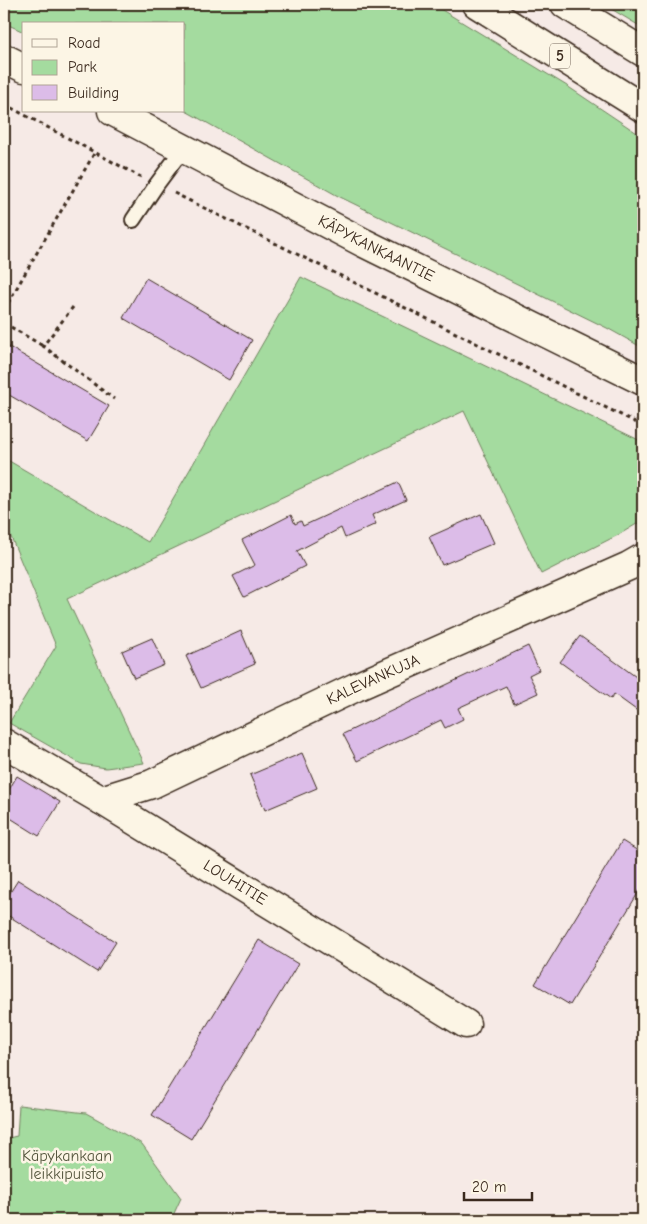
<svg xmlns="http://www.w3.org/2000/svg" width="647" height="1224" font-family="'Comic Neue',sans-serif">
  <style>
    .green { fill: #a4db9f; stroke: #70825e }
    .building { fill: #dcbce8; stroke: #3b2a1e }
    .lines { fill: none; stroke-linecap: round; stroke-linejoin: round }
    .service-casing { stroke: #3b2a1e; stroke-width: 18 }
    .minor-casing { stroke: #3b2a1e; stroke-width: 31 }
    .tertiary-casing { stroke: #3b2a1e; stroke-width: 31 }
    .trunk-casing { stroke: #3b2a1e; stroke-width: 31 }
    .path { stroke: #3b2a1e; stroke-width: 3; stroke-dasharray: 4 4; stroke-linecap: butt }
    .service { stroke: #fcf5e5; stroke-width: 14 }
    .minor { stroke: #fcf5e5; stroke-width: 28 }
    .tertiary { stroke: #fcf5e5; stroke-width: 28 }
    .trunk { stroke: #fcf5e5; stroke-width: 28 }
    .labels { text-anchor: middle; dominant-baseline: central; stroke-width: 5; stroke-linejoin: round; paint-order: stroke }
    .shield { fill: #fcf5e5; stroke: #75675a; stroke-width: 1 }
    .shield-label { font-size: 15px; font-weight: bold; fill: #3b2a1e }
    .street-label { font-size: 16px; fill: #3b2a1e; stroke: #fcf5e5 }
    .park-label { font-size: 16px; fill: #55563e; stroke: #fcf5e5 }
  </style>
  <rect width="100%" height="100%" fill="#f6eae6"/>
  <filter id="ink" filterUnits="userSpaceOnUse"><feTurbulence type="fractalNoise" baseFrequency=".02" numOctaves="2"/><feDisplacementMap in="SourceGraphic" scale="10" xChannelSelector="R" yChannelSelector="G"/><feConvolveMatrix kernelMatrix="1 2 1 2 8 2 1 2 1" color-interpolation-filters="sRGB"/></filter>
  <g filter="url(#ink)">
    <g class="green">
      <polygon points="4,4 432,4 567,86 643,137 643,348 607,328 338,196 184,110 184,24 24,24 24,32 4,23"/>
      <polygon points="603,4 643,4 643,28"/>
      <polygon points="301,277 643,442 643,518 640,522 620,534 541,574 464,411 67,599 144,763 106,768 81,764 9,723 56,646 4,520 4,458 148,542"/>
      <polygon points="19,1105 86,1113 142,1144 181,1198 171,1220 4,1220 4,1139 17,1136"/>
    </g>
    <g class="building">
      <polygon points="146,278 252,340 229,380 123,318"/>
      <polygon points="4,344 109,406 88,441 4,392"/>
      <polygon points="398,482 406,500 372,515 376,524 345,538 341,528 297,551 305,566 244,597 233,576 255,565 242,540 291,515 295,524 301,521 303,526"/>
      <polygon points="481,514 494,543 442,565 429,537"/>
      <polygon points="241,631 255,664 201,688 186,656"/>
      <polygon points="580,636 643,682 643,715 614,694 611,699 560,662"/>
      <polygon points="152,638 164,665 134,678 122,651"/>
      <polygon points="528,646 539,670 529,675 538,693 514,704 506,686 458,708 463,719 445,728 441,720 357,761 343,734"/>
      <polygon points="302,753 317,788 265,810 250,775"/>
      <polygon points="17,776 60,802 39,836 4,814 4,798"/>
      <polygon points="622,841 643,854 643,885 570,1005 535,984"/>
      <polygon points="18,880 116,942 97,972 4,913 4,902"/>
      <polygon points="259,940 298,964 191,1139 152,1115"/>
    </g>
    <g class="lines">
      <g class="service-casing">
        <polyline id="service" points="133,220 157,184 183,149"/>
      </g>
      <g class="minor-casing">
        <g id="minor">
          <path id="s1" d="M4,743l97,57 365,224"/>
          <path id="s2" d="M101,800l51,-16 204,-97 273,-121 14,-8"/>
        </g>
      </g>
      <g class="tertiary-casing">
        <g id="tertiary">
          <polyline points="4,58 24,68"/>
          <path id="s3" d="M112,111l252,132 279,138"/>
        </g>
      </g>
      <g class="trunk-casing">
        <g id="trunk">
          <polyline points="477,4 643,108"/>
          <polyline points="565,4 643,52"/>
        </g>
      </g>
      <g class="path">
        <polyline points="4,104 141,177"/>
        <polyline points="174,193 643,426"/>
        <polyline points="73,307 43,346 114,399"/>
        <polyline points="4,310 95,152"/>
        <polyline points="4,323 43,346"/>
      </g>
      <use href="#service" class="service"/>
      <use href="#minor" class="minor"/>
      <use href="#tertiary" class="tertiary"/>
      <use href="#trunk" class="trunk"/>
    </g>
  </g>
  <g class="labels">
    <rect class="shield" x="550" y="43.5" width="20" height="25" rx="4"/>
    <g class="shield-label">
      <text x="560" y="56">5</text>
    </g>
    <g class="street-label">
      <text stroke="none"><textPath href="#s3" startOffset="298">KÄPYKANKAANTIE</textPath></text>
      <text stroke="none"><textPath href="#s2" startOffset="298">KALEVANKUJA</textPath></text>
      <text stroke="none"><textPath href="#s1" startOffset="270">LOUHITIE</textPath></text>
    </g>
    <g class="park-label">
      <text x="67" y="1156">Käpykankaan<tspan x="67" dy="18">leikkipuisto</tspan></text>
    </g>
  </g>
  <rect width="647" height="1224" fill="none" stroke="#fcf5e5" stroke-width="20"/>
  <rect x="10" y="10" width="627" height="1204" fill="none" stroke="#3b2a1e" stroke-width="2" filter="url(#ink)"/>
  <rect x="22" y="22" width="162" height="90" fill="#fcf5e5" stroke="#afa495"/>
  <rect x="32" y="39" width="25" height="8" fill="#fcf5e5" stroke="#afa495"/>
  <text x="68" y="48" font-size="15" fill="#3b2a1e">Road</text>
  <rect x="32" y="60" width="25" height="15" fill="#a4db9f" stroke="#afa495"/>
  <text x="68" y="72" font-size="15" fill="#3b2a1e">Park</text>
  <rect x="32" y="85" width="25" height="15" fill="#dcbce8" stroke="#afa495"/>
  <text x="68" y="98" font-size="15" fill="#3b2a1e">Building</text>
  <path d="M464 1192v8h68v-8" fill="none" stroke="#3b2a1e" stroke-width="2.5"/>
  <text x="472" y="1192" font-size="15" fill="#3b2a1e" stroke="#fcf5e5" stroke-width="4" paint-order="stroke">20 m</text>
</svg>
